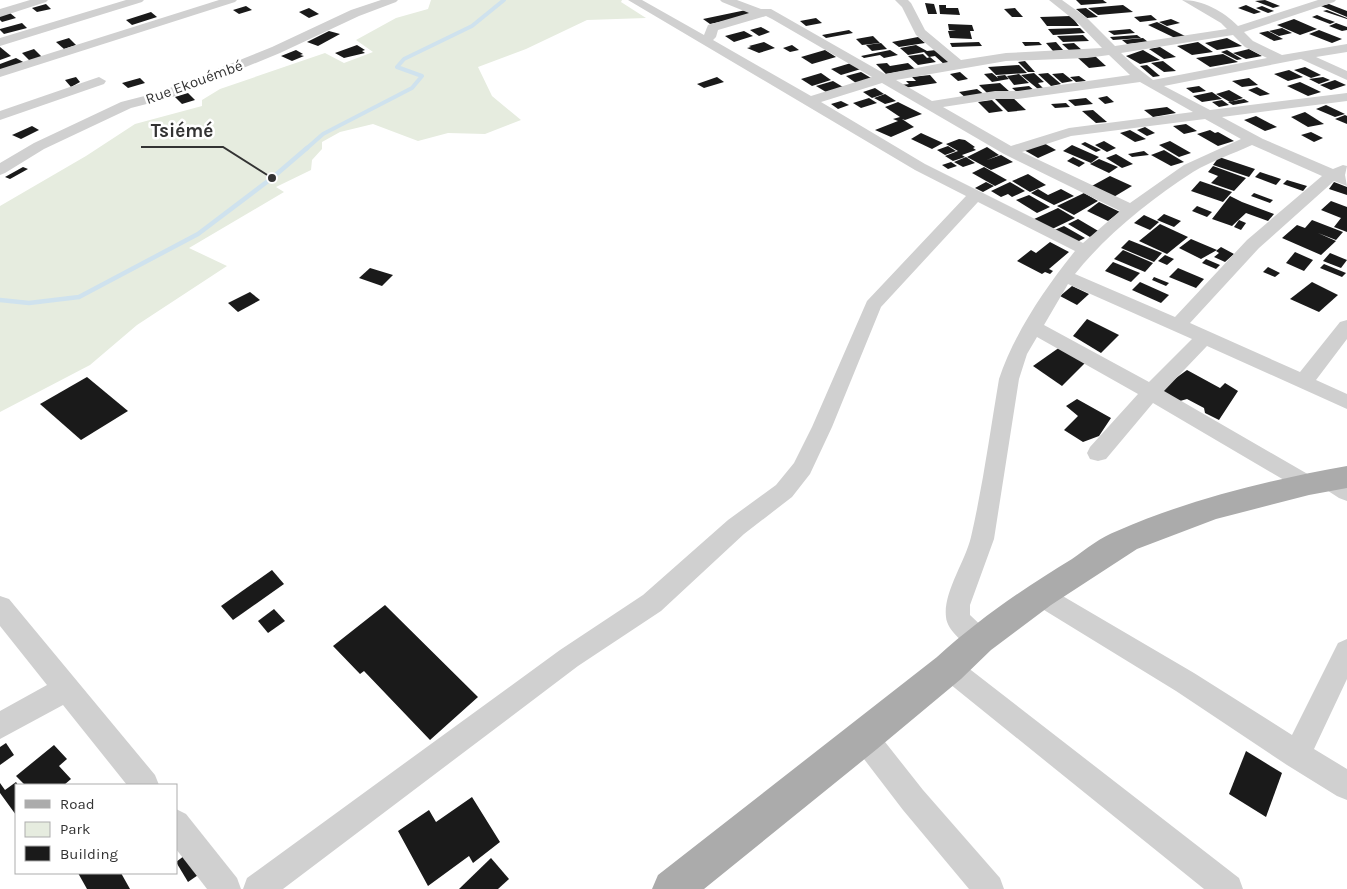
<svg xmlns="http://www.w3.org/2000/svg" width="1347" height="889" font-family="Karla,sans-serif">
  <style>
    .green { fill: #e6ecdf }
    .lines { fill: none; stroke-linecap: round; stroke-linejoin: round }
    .stream-far1 { stroke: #cfe2ee; stroke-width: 4 }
    .stream { stroke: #cfe2ee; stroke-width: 4.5 }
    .building { fill: #1a1a1a }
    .minor { fill: #d0d0d0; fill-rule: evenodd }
    .major { fill: #ababab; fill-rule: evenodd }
    .labels { text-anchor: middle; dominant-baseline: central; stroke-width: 5; stroke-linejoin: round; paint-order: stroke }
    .far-street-label { font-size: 15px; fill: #333; stroke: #fff }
    .leader { fill: none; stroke: #333; stroke-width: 2 }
    .callout-dot { fill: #333; stroke: #fff; stroke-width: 2 }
    .callout-label { font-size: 19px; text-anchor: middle; font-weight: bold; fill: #333; stroke: #fff; stroke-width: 5; stroke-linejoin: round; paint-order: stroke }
  </style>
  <rect width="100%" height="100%" fill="#fff"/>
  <polygon class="green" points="431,0 622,0 621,2 646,18 587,20 526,49 478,67 492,96 521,120 485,134 448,133 418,141 373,124 340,132 322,142 322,149 312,160 311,170 276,187 284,192 189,248 227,266 137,325 90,365 0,412 0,206 86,156 135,124 202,106 202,100 220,89 325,53 344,63 373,52 356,40 396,18 428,9"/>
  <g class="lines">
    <polyline class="stream-far1" points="306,149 323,134 412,88 422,76 397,67 404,59 472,26 504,0"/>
    <polyline class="stream" points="0,300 29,303 79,297 198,234 272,178 307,148"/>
  </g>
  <g class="building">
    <polygon points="1076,0 1103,0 1107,3 1081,5"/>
    <polygon points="1265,0 1280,6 1273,8 1255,1"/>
    <polygon points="925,3 934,4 937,14 928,14"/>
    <polygon points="46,4 51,9 37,12 32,8"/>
    <polygon points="1329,4 1347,11 1347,17 1321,6"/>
    <polygon points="939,5 946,5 946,8 958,8 960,15 940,14"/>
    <polygon points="1123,5 1133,12 1098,15 1088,8"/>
    <polygon points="1246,5 1261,12 1254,14 1238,8"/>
    <polygon points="246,6 252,10 239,14 233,10"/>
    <polygon points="1262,6 1274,11 1268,13 1256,8"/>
    <polygon points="309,8 319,14 309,18 299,12"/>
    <polygon points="1015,8 1023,17 1012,17 1004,9"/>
    <polygon points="1086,8 1098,17 1087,18 1076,9"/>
    <polygon points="746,10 753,15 710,24 703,19"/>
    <polygon points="1327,10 1347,18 1347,19 1323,11"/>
    <polygon points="151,12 157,17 132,25 126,20"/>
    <polygon points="10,13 16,18 2,22 0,20 0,16"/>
    <polygon points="1151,15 1157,20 1140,22 1134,17"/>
    <polygon points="1317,15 1324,18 1335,22 1330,24 1312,17"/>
    <polygon points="1071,16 1079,26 1047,26 1040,17"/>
    <polygon points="816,18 822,23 806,26 800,21"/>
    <polygon points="1171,19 1180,23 1167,26 1159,22"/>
    <polygon points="1294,19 1317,29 1300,35 1277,25"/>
    <polygon points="1157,22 1185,36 1175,38 1148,25"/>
    <polygon points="22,23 27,28 4,34 0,30 0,29"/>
    <polygon points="1336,23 1347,27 1347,30 1342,31 1329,26"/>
    <polygon points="948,24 972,25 974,31 970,31 972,39 950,38 948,31 956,30 949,30"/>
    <polygon points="761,27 770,32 759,36 750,30"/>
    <polygon points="1080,28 1085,33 1053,35 1048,29"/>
    <polygon points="1282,28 1292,33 1279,36 1269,31"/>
    <polygon points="1130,29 1135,33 1114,35 1108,31"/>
    <polygon points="849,30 853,33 826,38 822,35"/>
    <polygon points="1319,30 1342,39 1332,43 1309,34"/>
    <polygon points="329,31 340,34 318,46 307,42"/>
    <polygon points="744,31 753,36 734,42 725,36"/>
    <polygon points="1268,31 1283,39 1274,41 1259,33"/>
    <polygon points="1083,35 1089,41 1063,42 1057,36"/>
    <polygon points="1137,35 1141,38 1113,40 1110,37"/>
    <polygon points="873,36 880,43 862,45 856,39"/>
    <polygon points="918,37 925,43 899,47 892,42"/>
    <polygon points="69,38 76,45 64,49 56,42"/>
    <polygon points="1143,38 1148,42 1127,44 1122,40"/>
    <polygon points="1227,38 1242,46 1217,50 1205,43"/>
    <polygon points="764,42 775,48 759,53 747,48 751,47 749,46"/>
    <polygon points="979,42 982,46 952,47 950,43"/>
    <polygon points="1022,42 1039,42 1042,45 1025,46"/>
    <polygon points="1056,42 1063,50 1053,51 1046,43"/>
    <polygon points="1198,42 1213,52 1192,55 1177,46"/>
    <polygon points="881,43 887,49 872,51 866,45"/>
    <polygon points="1074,43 1083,51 1071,52 1062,44"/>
    <polygon points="357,45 365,50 362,51 365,53 344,58 335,53"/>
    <polygon points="792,45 799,50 790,52 783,48"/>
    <polygon points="916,45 927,51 936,50 952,64 945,65 935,56 929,57 924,52 908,55 900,48"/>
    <polygon points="0,47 11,56 0,60"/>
    <polygon points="1160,47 1176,57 1164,59 1149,49"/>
    <polygon points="34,49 42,57 30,61 22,53"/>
    <polygon points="1249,49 1262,56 1246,59 1233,53"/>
    <polygon points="296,50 303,54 300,55 304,56 292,61 281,56"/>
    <polygon points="825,50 836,57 812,64 801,57"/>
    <polygon points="890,50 898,55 884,58 880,55 864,58 861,56"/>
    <polygon points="1143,50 1160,60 1140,64 1126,56"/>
    <polygon points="1227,50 1242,59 1237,60 1221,52"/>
    <polygon points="923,54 927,58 930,57 936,62 918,65 908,56"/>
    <polygon points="1223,54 1238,62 1210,67 1196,58"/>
    <polygon points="1095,56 1106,66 1089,68 1078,58"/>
    <polygon points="16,58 25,63 0,72 0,64"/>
    <polygon points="1025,61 1035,72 1028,72 1018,62"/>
    <polygon points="1163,61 1176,71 1164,72 1151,63"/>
    <polygon points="851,63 861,69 841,75 831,69"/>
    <polygon points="887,63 890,66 908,63 915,69 886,74 876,64"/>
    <polygon points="1019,65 1027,73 996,75 988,67"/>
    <polygon points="1147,65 1160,76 1153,77 1140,66"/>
    <polygon points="1305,67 1321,75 1311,78 1294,70"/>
    <polygon points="1289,70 1303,77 1288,81 1274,74"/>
    <polygon points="861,72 871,78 856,83 846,76"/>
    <polygon points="960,72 968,79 958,81 950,74"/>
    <polygon points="821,73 831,80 812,86 801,79"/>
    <polygon points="992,73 998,78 997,76 1005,75 1009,79 992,82 984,74"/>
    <polygon points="1034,73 1044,82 1038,83 1044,89 1038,89 1021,75"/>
    <polygon points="1048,73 1061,84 1051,86 1038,74"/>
    <polygon points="1063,73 1073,81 1062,83 1052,74"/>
    <polygon points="1019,74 1029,83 1014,85 1007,76"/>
    <polygon points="930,75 937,83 904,88 901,85 909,84 906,81 916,81 912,77"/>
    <polygon points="1079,76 1086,81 1076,82 1070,77"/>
    <polygon points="76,77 80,82 71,87 65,80"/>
    <polygon points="717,77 724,82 704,88 697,84"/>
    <polygon points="1323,77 1330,80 1319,84 1309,79"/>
    <polygon points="140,78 145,83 128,88 122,83"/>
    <polygon points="1249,78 1258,85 1242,87 1232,81"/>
    <polygon points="1335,80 1346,85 1331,90 1320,85"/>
    <polygon points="833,81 843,87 826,92 816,86"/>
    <polygon points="1300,82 1321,92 1308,96 1287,86"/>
    <polygon points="1000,83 1010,92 989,95 979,85"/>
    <polygon points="1029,86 1035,91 1018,93 1012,88"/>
    <polygon points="1199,86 1206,91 1193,93 1186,88"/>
    <polygon points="1257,87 1270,94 1260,96 1248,90"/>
    <polygon points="875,88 884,94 872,98 863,92"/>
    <polygon points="977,89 985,95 966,98 959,92"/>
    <polygon points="1229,90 1243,98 1230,102 1216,94"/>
    <polygon points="1212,92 1222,99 1202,102 1193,96"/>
    <polygon points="188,93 195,100 182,104 175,97"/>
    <polygon points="885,94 896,101 885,104 874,98"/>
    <polygon points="1107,96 1114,102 1105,104 1098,98"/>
    <polygon points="1012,97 1026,110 1008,112 995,99"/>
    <polygon points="869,98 877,103 861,108 853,103"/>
    <polygon points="1086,98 1093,104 1075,106 1068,100"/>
    <polygon points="1244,99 1249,102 1233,105 1228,102"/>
    <polygon points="992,100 1003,111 989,113 978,102"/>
    <polygon points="1222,100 1229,105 1219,107 1212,102"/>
    <polygon points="841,101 849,105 838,109 831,104"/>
    <polygon points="898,102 922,114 905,120 902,119 914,127 891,137 875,130 898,121 893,119 900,117 885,107"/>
    <polygon points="1066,103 1070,107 1055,108 1051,104"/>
    <polygon points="1326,105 1345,114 1335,117 1316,109"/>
    <polygon points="1167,107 1176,113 1153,117 1144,110"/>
    <polygon points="1093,110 1107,122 1096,123 1082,111"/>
    <polygon points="1305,112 1324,124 1308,127 1291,117"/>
    <polygon points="1345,115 1347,116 1347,124 1335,119"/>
    <polygon points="1256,116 1277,127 1265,131 1244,120"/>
    <polygon points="1186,124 1197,131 1184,134 1173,126"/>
    <polygon points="32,126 39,130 21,139 12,135"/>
    <polygon points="1145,127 1155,133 1147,136 1137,130"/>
    <polygon points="1130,130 1146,139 1135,142 1120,133"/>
    <polygon points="1210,130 1215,133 1218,132 1234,141 1218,146 1197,134"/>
    <polygon points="1311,132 1323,138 1314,142 1301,135"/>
    <polygon points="921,133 943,143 932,149 911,139"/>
    <polygon points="959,139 965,140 975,147 973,148 976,150 962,155 965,157 953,161 945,156 958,151 946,144"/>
    <polygon points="1104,141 1116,148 1107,152 1095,145"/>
    <polygon points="1170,141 1191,153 1179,157 1159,145"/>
    <polygon points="1042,142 1056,150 1038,158 1024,150"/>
    <polygon points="1085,142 1101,150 1096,152 1081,144"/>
    <polygon points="1072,145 1099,157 1091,163 1063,151"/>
    <polygon points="948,146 956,151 945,155 937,150"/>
    <polygon points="987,147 999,155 987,160 1001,155 1013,162 991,170 967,157"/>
    <polygon points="1164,150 1184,162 1171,166 1151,155"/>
    <polygon points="1144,151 1149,155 1132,157 1128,154"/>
    <polygon points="1116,154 1133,164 1122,168 1106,158"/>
    <polygon points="966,157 975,163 963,167 954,162"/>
    <polygon points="1073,157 1085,163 1079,167 1067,161"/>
    <polygon points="1219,157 1255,169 1249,177 1213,165"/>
    <polygon points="1099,159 1118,167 1109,173 1090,164"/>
    <polygon points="951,162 957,166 948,169 942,165"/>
    <polygon points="1213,166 1246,178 1234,191 1211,183 1218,176 1208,172"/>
    <polygon points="23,167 28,169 10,179 5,177"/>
    <polygon points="984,167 1007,180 995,186 972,173"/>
    <polygon points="1260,172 1281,179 1276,185 1255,177"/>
    <polygon points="1028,174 1046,185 1030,192 1012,181"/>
    <polygon points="1110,176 1132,186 1112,198 1090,187"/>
    <polygon points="1287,180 1307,186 1303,191 1283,184"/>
    <polygon points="1200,181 1232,192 1223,202 1191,191"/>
    <polygon points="986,182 994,186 983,192 975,188"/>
    <polygon points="1010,182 1025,191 1012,197 1008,194 1001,197 991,191"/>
    <polygon points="1334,182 1347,187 1347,195 1329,189"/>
    <polygon points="1038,189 1048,195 1061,189 1074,196 1054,205 1031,193"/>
    <polygon points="1084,193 1098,201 1074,215 1057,206"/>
    <polygon points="1254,193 1273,200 1270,203 1251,196"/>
    <polygon points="1029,195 1050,207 1037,213 1016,200"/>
    <polygon points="1230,196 1242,202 1274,214 1268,221 1246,213 1232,226 1212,219"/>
    <polygon points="1331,201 1347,207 1347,232 1334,227 1341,218 1321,210"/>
    <polygon points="1099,202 1120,212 1108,221 1087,211"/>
    <polygon points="1197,206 1212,212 1207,217 1192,211"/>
    <polygon points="1058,208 1075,218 1048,231 1032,220"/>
    <polygon points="1164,214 1181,221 1174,227 1157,220"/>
    <polygon points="1144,215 1159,222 1150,230 1134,223"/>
    <polygon points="1078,219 1100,232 1090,237 1068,224"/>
    <polygon points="1239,220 1246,223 1241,230 1234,227"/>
    <polygon points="1312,220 1343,232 1336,240 1318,233 1336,241 1321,255 1282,238 1297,225 1305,228"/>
    <polygon points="1160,224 1188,237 1167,254 1139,241"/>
    <polygon points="1064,226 1085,238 1073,244 1052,231"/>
    <polygon points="1191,239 1217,250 1201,259 1179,248"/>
    <polygon points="1129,240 1162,253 1154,262 1121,248"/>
    <polygon points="1050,242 1069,252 1049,269 1053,271 1050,274 1045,272 1042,274 1017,261 1031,250 1036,253"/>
    <polygon points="1221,247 1234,254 1225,262 1214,257 1219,253 1216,251"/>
    <polygon points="1123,250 1153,263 1145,272 1114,259"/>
    <polygon points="1295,252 1313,260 1304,271 1286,263"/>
    <polygon points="1330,253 1347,260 1341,268 1323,261"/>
    <polygon points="1165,255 1174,259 1167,265 1158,261"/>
    <polygon points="1206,259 1220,265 1216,269 1202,263"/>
    <polygon points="1113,262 1140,273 1131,282 1105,271"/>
    <polygon points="1324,264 1346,273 1342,277 1320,268"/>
    <polygon points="1268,267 1280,273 1275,277 1263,272"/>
    <polygon points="370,268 393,275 382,286 359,278"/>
    <polygon points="1178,268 1204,279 1196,288 1169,277"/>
    <polygon points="1154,277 1169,283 1166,286 1152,280"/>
    <polygon points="1140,282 1169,295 1161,303 1132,290"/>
    <polygon points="1312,282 1338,295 1319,312 1290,299"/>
    <polygon points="1072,286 1089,294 1077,305 1060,296"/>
    <polygon points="250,292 260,300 238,312 228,303"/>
    <polygon points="1087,319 1119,335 1101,353 1073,336"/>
    <polygon points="1060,347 1086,362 1062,386 1033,366"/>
    <polygon points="1187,370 1220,388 1225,383 1238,391 1219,420 1205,413 1204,408 1187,399 1180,401 1162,392 1165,386"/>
    <polygon points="87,377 128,411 81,440 40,404"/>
    <polygon points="1077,399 1111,418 1099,436 1083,442 1064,430 1078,416 1066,406"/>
    <polygon points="272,570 284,584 233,620 221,606"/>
    <polygon points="385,605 478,697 430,740 364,671 360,674 333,646"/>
    <polygon points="274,609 285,621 268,633 258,621"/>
    <polygon points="6,743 14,755 0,765 0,747"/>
    <polygon points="54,745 67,759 59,766 71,779 64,785 25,785 16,776"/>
    <polygon points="1246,751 1282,773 1266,817 1229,794"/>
    <polygon points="16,782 18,785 16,785 16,815 0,793 0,783 5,790"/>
    <polygon points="472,797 500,842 473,863 469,856 428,886 398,831 429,810 436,822"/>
    <polygon points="188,853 201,873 188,882 176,862"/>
    <polygon points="491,858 509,879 498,889 459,889"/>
    <polygon points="78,873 121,873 130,889 87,889"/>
  </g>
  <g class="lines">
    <g class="minor">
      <polygon points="30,0 48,0 46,2 0,17 0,9"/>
      <polygon points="126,0 144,0 142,2 0,46 0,38"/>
      <polygon points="219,0 237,0 235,2 0,77 0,69"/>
      <polygon points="381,0 398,0 396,2 359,16 280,53 170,98 131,108 44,149 5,173 0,175 0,163 34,143 121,102 160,92 272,47 351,10"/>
      <path d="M628,0h14l62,35 4,-10 41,-12 -27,-11 -2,-2h17l24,9h10l114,65 63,-12 -32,-27 -14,-28 -7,-7h13l3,3 14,27 36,30 45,-7 96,-5 -23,-24 -30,-24h13l25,18 28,28 112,-17 -6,-6 -39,-23c21,0 41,11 56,26l80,-26h18l-2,2 -90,30 9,9 29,14 65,-11v8l-31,5 31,14v9l-46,-21 -137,27 46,24 137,-17v8l-125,16 41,22 70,30 10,-4 4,1 -2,9 2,11 -13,-5 -75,67 -69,75 110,49 40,-50 7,-2v19l-31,41 31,14v15l-140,-63 -43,45 154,89 2,-5 8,-2 19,8v20l-8,-3 -20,-13 -2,5 -8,3 -8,-3 -148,-87 -47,56 -8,2 -8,-2 -3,-6 3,-6 48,-53 -101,-57 -10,17 -8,25 -25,160 -24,66v10l18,17 4,8 -4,8 -9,3c-12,-4 -32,-20 -33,-34 -3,-24 19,-55 25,-80 12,-52 19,-105 28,-158 15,-45 46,-91 76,-128l-97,-49 -97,105 -49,120 -22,47 -18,23 -48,37 -83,77 -83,55 -295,223h-40l4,-11 313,-228 83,-55 85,-75 48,-35 18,-22 18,-36 55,-126 99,-105 -51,-26zM766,16l6,3 100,58 -61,19 -98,-56 3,-3 2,-7zM1233,35l12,12 22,11 -114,22 -18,-14 -14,-13zM1109,55l21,20 -112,16h-23l-63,10 -36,-21 110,-19 81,-3zM1140,82l53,30 -124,16 -58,18 -68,-39 52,-8h23zM882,83l122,71 116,57 -37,32 -158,-79 -104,-62zM1205,119l36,20 -57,26 -54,38 -108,-51 49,-16zM1252,145l70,31 -75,64 -72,77 -100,-43c32,-40 75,-74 118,-102 18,-11 40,-18 59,-27zM1068,284l124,55 -43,43 -105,-57z"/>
      <polygon points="99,77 106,81 104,84 0,120 0,111"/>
      <polygon points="1040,584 1049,588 1194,673 1292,735 1338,643 1347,639 1347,679 1314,749 1347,769 1347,800 1337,796 1287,765 1176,691 1031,602 1028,595 1031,588"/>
      <polygon points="0,596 9,599 155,775 159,785 127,785 63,705 0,739 0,711 47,685 0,626"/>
      <polygon points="949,656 958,660 1239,878 1243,889 1204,889 940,676 936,668 940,660"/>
      <polygon points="864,724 874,728 923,790 1000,878 1004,889 969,889 903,810 854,746 850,737 854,728"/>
      <polygon points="176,809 186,814 237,878 241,889 207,889 176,849"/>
    </g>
    <path class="major" d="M1347,466v22l-38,7 -93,24 -79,30 -86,56 -60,45 -30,29 -84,70 -173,140h-52l6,-14 279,-218c42,-38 87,-69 135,-98 14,-10 29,-22 45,-28 73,-32 152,-51 230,-65z"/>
  </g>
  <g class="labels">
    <g class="far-street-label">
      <text transform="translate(194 82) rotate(-20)">Rue Ekouémbé</text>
    </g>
  </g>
  <path class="leader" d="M272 178L223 147H141"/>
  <circle class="callout-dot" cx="272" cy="178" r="5"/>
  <g class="callout-label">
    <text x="182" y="137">Tsiémé</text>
  </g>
  <rect x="15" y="784" width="162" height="90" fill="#ffffff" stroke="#adadad"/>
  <rect x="25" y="800" width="25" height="8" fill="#ababab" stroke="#adadad"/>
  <text x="60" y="809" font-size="15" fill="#333333">Road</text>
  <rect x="25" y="822" width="25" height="15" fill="#e6ecdf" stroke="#adadad"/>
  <text x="60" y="834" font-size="15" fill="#333333">Park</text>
  <rect x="25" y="846" width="25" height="15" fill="#1a1a1a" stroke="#adadad"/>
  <text x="60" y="859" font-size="15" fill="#333333">Building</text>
</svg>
